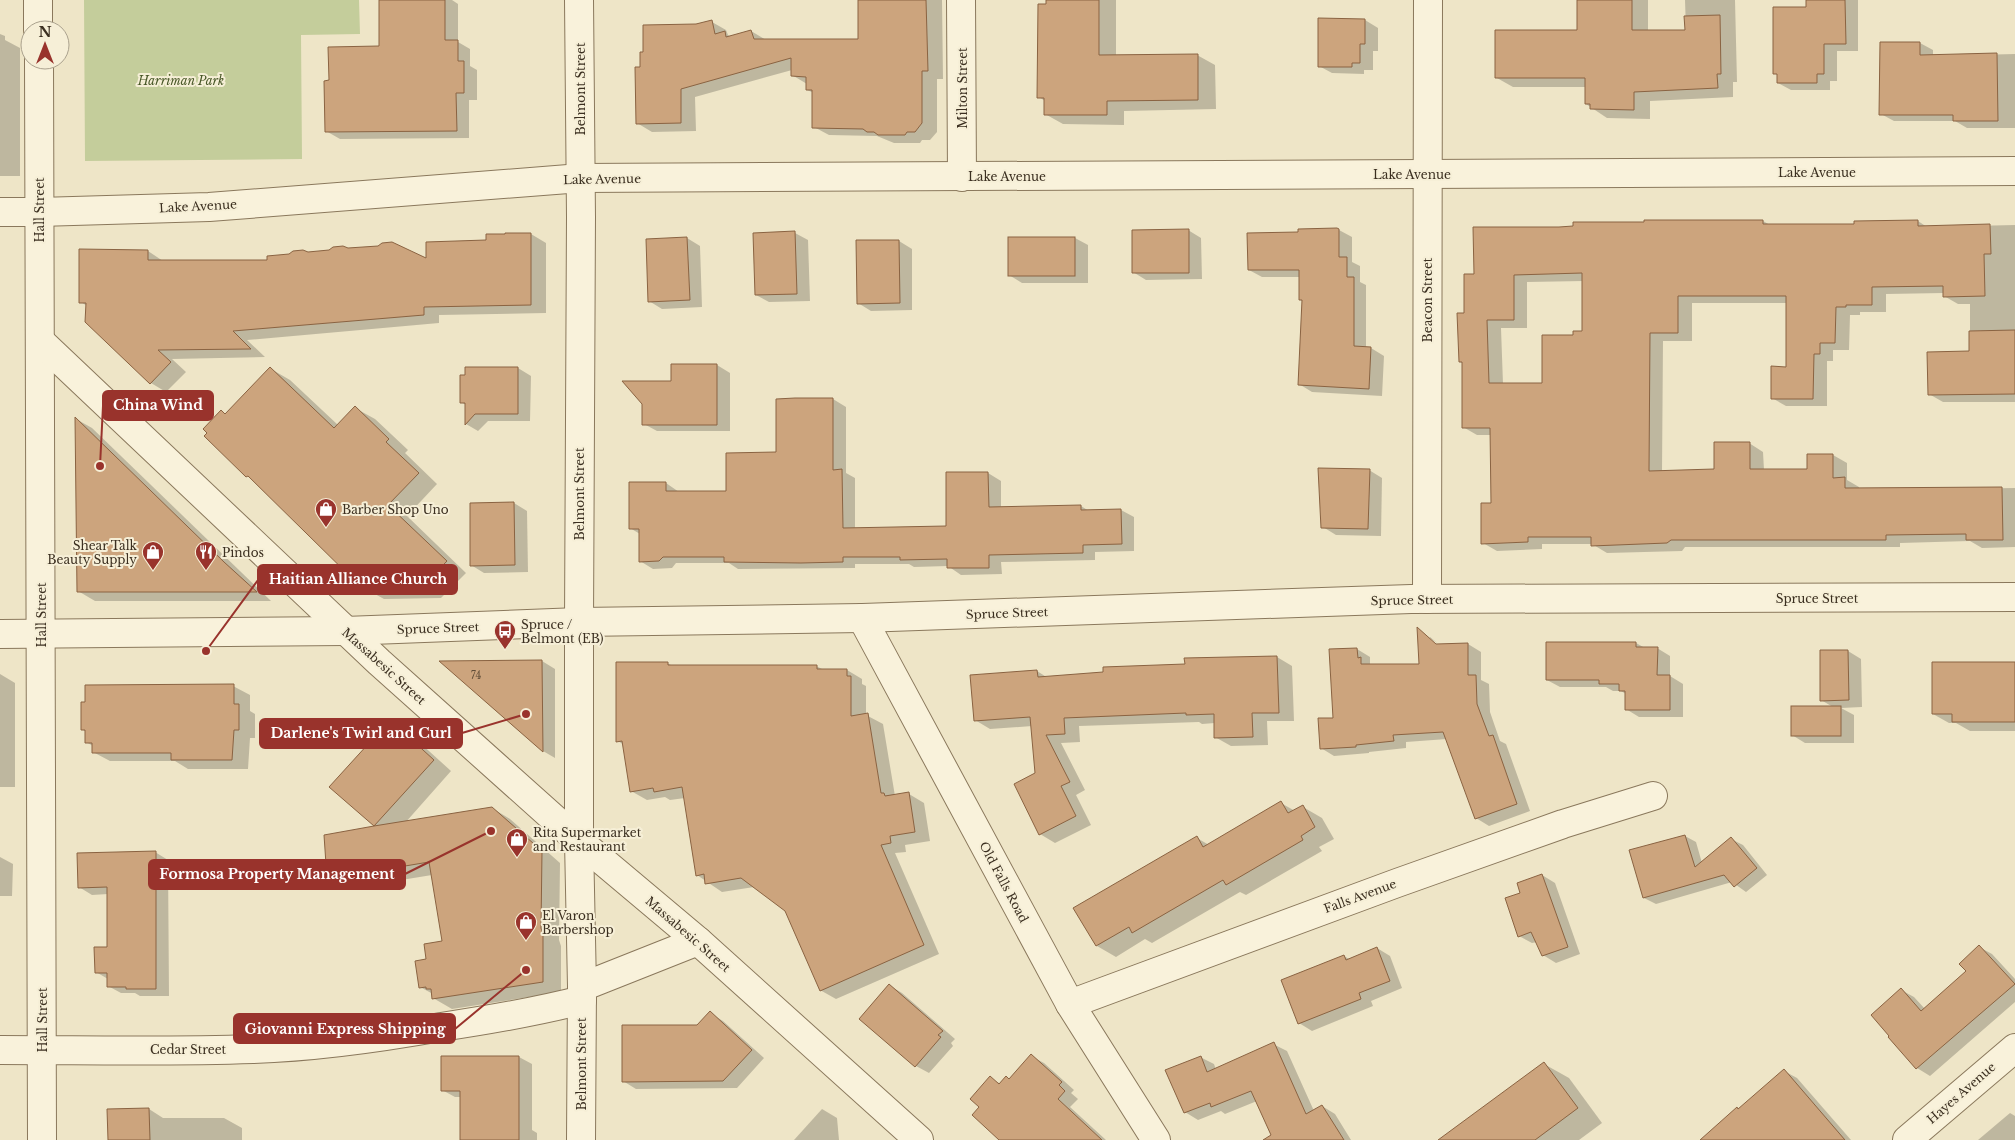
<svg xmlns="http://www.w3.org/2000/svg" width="2015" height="1140" font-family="'Libre Baskerville',serif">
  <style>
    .green { fill: #c4cd9b }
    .shadow { fill: #0003; fill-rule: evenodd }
    .building { fill: #cca47d; stroke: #8a6342; fill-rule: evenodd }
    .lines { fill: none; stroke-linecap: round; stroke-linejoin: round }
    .minor-casing { stroke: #8a785c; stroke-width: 30 }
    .minor { stroke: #f9f2db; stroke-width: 28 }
    .labels { text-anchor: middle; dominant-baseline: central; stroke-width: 4; stroke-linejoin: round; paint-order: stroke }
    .number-label { font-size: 10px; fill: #5f4c37 }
    .park-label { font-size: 12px; font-style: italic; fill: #485727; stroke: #f6efd7 }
    .street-label { font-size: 12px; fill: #3b2f20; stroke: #f6efd7 }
    .poi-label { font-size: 12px; fill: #3b2f20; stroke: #f6efd7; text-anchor: start }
    .leader { fill: none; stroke: #99332c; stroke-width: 2 }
    .callout-dot { fill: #99332c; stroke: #f6efd7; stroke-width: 2 }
    .callout { fill: #99332c; stroke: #99332c; stroke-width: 2 }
    .callout-label { font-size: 14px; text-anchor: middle; font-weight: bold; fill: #fff }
  </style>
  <rect width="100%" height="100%" fill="#eee5c7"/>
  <polygon class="green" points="84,0 359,0 360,34 301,35 302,159 85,161"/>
  <g class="shadow">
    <polygon points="381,0 452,0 458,4 458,42 470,49 470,66 477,70 477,100 469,100 469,138 340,139 326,131 380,47"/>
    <polygon points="860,0 942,0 943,79 937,79 937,132 930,140 922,140 920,143 894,143 877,136 829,135 814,127 814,93 807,90 807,84 792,75 792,70 695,97 696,131 652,132 637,123 641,68 697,26 712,22 726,30 728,35 731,37 751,31 766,40 860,41"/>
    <polygon points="1047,0 1116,0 1116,56 1197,55 1215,65 1216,109 1124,111 1124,125 1063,124 1045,114 1045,101 1039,97"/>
    <polygon points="1578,0 1648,0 1648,31 1686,31 1685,0 1735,0 1737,82 1733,82 1733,97 1650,101 1650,119 1607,118 1586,104 1586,87 1513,87 1497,78 1578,31"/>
    <polygon points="1807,0 1858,0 1858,51 1837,51 1837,81 1830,81 1830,90 1791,90 1778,83 1778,75 1774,73 1807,8"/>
    <polygon points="0,17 0,34 5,36 5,40 20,48 20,176 0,176"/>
    <polygon points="1365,20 1378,28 1378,51 1373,51 1373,70 1364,70 1364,74 1332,73 1319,66"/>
    <polygon points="1920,43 1933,50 1933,56 2015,54 2015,128 1967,128 1955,121 1894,121 1881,114"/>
    <path d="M1763,221l7,4h85v-3l63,-1 9,6 88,-2v177h-72l-14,-8 41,-42v-48h-12l-14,-8v-3l-58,1v18h-26v3h-10l-1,35h-16v11h-6v45h-41l-14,-8 15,-30v-65h-95v38h-29l-1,131 53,-2 34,-27 14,9 1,18h44l25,-15 14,8v17l12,7v3l156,-2v59l-33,1 -12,-7 -70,2v4h-215l-3,4 -75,2 -15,-9h-50v5l-45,2 -14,-8 9,-39 -1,-69h-14l-14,-8v-64l-3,-1 6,-48 9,-39 84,-46zM1584,281v51l-10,4 -30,48h-41l-2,-56h26v-46z"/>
    <polygon points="1188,230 1201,238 1202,279 1146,280 1133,272"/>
    <polygon points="1339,230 1352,237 1352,262 1360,266 1360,282 1366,285 1366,348 1371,348 1384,356 1382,396 1312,392 1299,384 1303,301 1300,300 1300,277 1262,277 1249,270 1300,233"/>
    <polygon points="795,233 808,240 810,301 769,302 756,295 754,234"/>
    <polygon points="531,234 546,243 546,313 439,315 439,323 247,340 265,357 172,359 186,372 166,392 151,383 87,306 81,302 148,251 163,261 268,261 308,254 427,259 487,241"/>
    <polygon points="687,238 700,246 702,307 662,309 649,301"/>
    <polygon points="1075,238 1088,245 1088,283 1022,283 1009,275"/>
    <polygon points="899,241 912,249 912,310 871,311 858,303"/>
    <polygon points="672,365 717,365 730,373 730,431 657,431 644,424 672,382"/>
    <polygon points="518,368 531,376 530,421 488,421 478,431 466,424 466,405 461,402"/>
    <polygon points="271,369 290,380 338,425 355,408 375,419 408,450 405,453 437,484 407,516 466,573 441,598 384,599 364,588 255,481 247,476 221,411 226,414"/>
    <polygon points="833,399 846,407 846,473 855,478 855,529 948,527 988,473 1001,481 1001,508 1081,506 1089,511 1121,510 1134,517 1134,551 1095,552 1095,560 1001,562 1002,574 961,575 948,566 914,567 909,564 855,564 855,568 738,569 729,563 676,563 672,568 653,569 640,561 640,534 630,528 666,483 679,492 727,492 777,453"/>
    <polygon points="76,419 92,428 271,601 95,601 78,591"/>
    <polygon points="1369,470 1382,478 1381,536 1336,535 1323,527"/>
    <polygon points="514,503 527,511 528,572 484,573 471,565"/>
    <path d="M1418,630l22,15 28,-1 13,8v28l8,4 1,28 10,29 6,3 24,67 -41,15 -13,-8 -29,-79 -41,3v6l-37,4v1l-35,3 -13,-8 13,-29 23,-70 13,8v7l50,1zM1430,637l12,10 -2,2 -10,-9z"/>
    <polygon points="1547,643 1636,643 1645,648 1657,648 1670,656 1670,676 1683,684 1683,717 1639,717 1626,709 1626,694 1621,691 1613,691 1606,687 1560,687 1547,680"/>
    <polygon points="1848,651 1861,659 1862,707 1841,708 1854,715 1854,743 1805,743 1792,735 1833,707 1821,700"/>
    <polygon points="1277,657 1292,666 1294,721 1267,721 1268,745 1231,746 1215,737 1215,723 1202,724 1199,722 1079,726 1080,742 1061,743 1085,790 1076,795 1091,825 1055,843 1040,834 1032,726 990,729 975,720 1037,671 1048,678"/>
    <polygon points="542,661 555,669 555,758 543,751 443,662"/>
    <polygon points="667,663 673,666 816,666 824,670 847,670 862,679 862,684 866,686 866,715 883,724 895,796 909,794 924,803 930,841 905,845 906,852 895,853 939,954 836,999 820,990 786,911 754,887 722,892 697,875 685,798 670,800 665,797 647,800 631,791 624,745 618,741"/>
    <polygon points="2015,664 2015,731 1970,731 1956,723 1949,723 1933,714"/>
    <polygon points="0,674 15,683 15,787 0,787"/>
    <polygon points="233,686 250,695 250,711 255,714 255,738 250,738 248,769 188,769 175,761 110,761 93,752 93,746 86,742 86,732 82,729"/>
    <polygon points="390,722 408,732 451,771 405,823 492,808 510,819 560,863 559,940 561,946 561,992 452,1009 433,998 433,994 420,987 427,960 443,942 432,875 346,889 328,879 376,827 331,787"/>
    <polygon points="1281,803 1295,811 1303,807 1322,818 1334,839 1319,847 1322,851 1246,895 1240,892 1152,943 1145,939 1116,957 1097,946 1197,838 1209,845"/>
    <polygon points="1685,836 1696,842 1702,863 1731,839 1743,845 1767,875 1746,892 1732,882 1656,904 1644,898 1631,851"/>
    <polygon points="155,852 168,860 169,996 140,996 135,993 121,993 108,986 108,979 96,972 108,948 108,894 92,895 79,887"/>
    <polygon points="0,857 13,864 12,896 0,896"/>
    <polygon points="1542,875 1555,883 1580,954 1556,963 1543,955 1537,942 1532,943 1519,936 1522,894"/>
    <polygon points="1979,947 1992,954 2015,979 2015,1002 1930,1076 1917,1068 1901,990 1914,997 1925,1009 1967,971"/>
    <polygon points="1377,948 1390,956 1402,988 1371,1001 1373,1006 1312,1031 1299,1023 1344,956 1349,959"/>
    <polygon points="889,985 902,993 955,1039 951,1043 953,1046 929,1073 916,1066"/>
    <polygon points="710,1013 723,1021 764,1058 737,1088 636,1089 623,1081 698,1026"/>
    <polygon points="1273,1044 1287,1051 1314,1111 1322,1106 1335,1114 1351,1140 1266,1140 1272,1136 1257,1101 1225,1114 1221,1111 1198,1120 1185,1112 1200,1057 1214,1064 1216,1070"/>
    <polygon points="1031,1056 1044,1063 1074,1090 1071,1093 1078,1099 1070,1107 1106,1140 1000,1140 980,1107 990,1078 1001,1084 1006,1077 1010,1079"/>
    <polygon points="519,1057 532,1064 532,1130 537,1133 537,1140 462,1140 462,1097 455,1097 442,1090"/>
    <polygon points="1544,1064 1569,1078 1602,1123 1579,1140 1440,1140"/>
    <polygon points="1784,1071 1797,1078 1851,1140 1703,1140"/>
    <polygon points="149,1109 163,1118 224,1118 242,1128 242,1140 109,1140"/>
    <polygon points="822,1109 837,1118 839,1140 794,1140"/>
    <polygon points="2010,1113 2015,1116 2015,1140 1978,1140"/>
  </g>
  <g class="building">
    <polygon points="379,0 445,0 445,40 458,40 458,61 464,61 464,93 456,93 457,131 325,132 324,81 329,80 328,47 379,46"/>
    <polygon points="858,0 926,0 928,71 922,71 922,123 915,132 907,132 905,135 878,135 874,132 867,132 863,129 812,128 812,90 806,90 806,77 791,76 791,58 681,89 681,123 636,124 635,67 640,67 640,52 643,52 643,25 696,24 712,20 715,34 725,31 726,37 751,30 754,39 858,39"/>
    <polygon points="1046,0 1099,0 1099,55 1198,54 1198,100 1107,101 1107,115 1044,115 1044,98 1037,98 1038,4 1046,4"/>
    <polygon points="1577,0 1632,0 1632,30 1685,30 1684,16 1720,15 1721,74 1717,74 1718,88 1634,92 1634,110 1590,109 1590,104 1585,104 1585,78 1495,78 1495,30 1577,30"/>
    <polygon points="1806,0 1845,0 1846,44 1824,44 1824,74 1817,74 1817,83 1777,83 1777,74 1773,74 1773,7 1806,7"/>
    <polygon points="1318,18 1365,19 1365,44 1360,44 1360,63 1352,63 1352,67 1318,67"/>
    <polygon points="1880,42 1920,42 1920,55 1997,53 1998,121 1953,121 1953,115 1879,115"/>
    <path d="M1644,220h119v4h91v-3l64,-1v6l72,-2 1,30h-7l1,42 -42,1v-11l-71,1v18h-26v2h-10l-1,36h-15v11h-6l-1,45h-42v-33l15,1v-71h-108v37h-28l-1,138 65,-2v-27h36v27h57v-15h26v24l12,-1v11l157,-1 1,53h-37v-6l-80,1v5h-215l-4,3 -76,3v-9h-63v5l-47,2v-41h10l-1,-75h-28v-66h-3l-2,-49h7v-39h10l-1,-47h86l14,-1v-4h71zM1582,273v58h-9v4h-31v48h-53l-2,-63h27v-45z"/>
    <polygon points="1337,228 1339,229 1339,257 1347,257 1347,277 1354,277 1354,346 1371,347 1369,389 1298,385 1302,300 1299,300 1299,270 1248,270 1247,233 1298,232 1298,229"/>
    <polygon points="1189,229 1189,273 1132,273 1132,230"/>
    <polygon points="795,231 797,294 755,295 753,233"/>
    <polygon points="505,233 531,233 531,305 424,307 424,315 233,331 251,349 158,350 171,362 150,384 85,322 86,303 79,303 79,249 148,250 148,260 267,260 267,256 289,254 293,251 303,250 308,252 329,250 333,247 343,246 348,248 378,246 382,243 392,242 426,258 426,242 486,240 486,234 505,234"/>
    <polygon points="687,237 690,300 648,302 646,239"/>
    <rect x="1008" y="237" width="67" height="39"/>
    <polygon points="856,240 899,240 900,303 857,304"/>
    <polygon points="2015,330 2015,394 1928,395 1927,352 1969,351 1969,331"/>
    <polygon points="671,364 717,364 717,425 642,425 642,404 622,381 671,381"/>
    <polygon points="270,367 334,428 355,406 389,439 386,442 419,473 388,505 447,561 421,588 363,589 248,476 246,477 204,436 207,433 203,429 221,410 225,414"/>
    <polygon points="465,367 518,367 518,414 475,414 465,425 465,403 460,403 460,375 465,375"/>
    <polygon points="795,398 833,398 833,470 842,469 843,528 946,526 946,472 988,472 989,507 1081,505 1081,510 1121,509 1122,544 1083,545 1083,553 989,555 989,568 947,568 947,559 900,560 900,557 843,557 843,562 801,563 724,562 724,557 663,557 659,561 639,562 639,529 629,529 629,482 666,482 666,491 726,491 726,453 776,452 776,399"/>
    <polygon points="75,417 224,562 257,592 77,592"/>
    <polygon points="1318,468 1370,469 1368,529 1321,528"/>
    <polygon points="514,502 515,565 470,566 470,503"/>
    <polygon points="1417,627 1436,644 1468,643 1468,675 1476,675 1477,704 1489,736 1493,735 1517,804 1475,819 1443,732 1393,735 1394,741 1356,745 1356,747 1320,749 1318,718 1333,718 1329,649 1357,648 1358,658 1361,657 1361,664 1419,664"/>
    <polygon points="1546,642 1636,642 1636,647 1658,647 1657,675 1670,675 1670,710 1625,710 1625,691 1619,691 1619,684 1599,684 1599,680 1546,680"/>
    <polygon points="1820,650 1848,650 1849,700 1820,701"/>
    <polygon points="1277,656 1279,713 1252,713 1253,737 1214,738 1214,714 1186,715 1186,713 1064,718 1065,734 1046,735 1070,782 1061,786 1076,816 1039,835 1014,784 1035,773 1030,717 974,721 970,675 1037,670 1038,677 1103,672 1103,667 1185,664 1184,658"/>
    <polygon points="542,660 543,752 439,661"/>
    <polygon points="616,662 668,662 668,665 817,665 817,669 847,669 847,676 851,676 851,716 868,713 881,793 884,793 885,796 909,792 915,832 890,836 891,843 881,845 924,945 820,991 785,911 741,878 705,884 704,874 696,876 682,787 654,792 653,788 630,792 622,741 616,742"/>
    <polygon points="1932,662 2015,662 2015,722 1952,722 1952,714 1932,714"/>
    <polygon points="234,684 234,704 239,704 239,730 234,730 232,760 171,760 171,753 92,753 92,743 85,743 85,730 81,730 81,702 85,702 85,685"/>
    <rect x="1791" y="706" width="50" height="30"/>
    <polygon points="390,720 434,760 374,826 492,807 542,851 541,928 543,935 543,982 432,999 431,989 426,989 426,987 419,988 415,961 426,959 424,944 442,941 429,862 327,879 324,835 374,826 329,787"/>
    <polygon points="1281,801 1288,813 1303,805 1315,827 1301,836 1303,840 1226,885 1223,880 1132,933 1129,927 1096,946 1073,908 1197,836 1203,847"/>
    <polygon points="1685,835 1695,867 1731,837 1757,868 1734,887 1724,875 1643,898 1629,850"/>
    <polygon points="156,851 156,989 126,989 126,987 107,987 107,973 95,973 94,947 107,947 107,887 78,888 77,853"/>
    <polygon points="1542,874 1568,947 1542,956 1531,932 1518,937 1505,898 1520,893 1517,883"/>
    <polygon points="1979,945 2015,984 1916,1069 1888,1037 1889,1036 1871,1015 1901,988 1921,1011 1966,971 1959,964"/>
    <polygon points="1377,947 1390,981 1359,993 1361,999 1298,1024 1281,980 1344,955 1346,960"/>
    <polygon points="889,984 943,1031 938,1035 941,1037 915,1067 859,1019"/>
    <polygon points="710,1011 752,1050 723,1081 622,1082 622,1025 697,1025"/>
    <polygon points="1274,1042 1306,1114 1322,1105 1344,1140 1263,1140 1271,1135 1251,1091 1211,1107 1210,1103 1184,1113 1165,1070 1201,1056 1207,1072"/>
    <polygon points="1031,1054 1062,1082 1059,1085 1065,1091 1058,1099 1102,1140 999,1140 972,1115 979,1107 970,1099 990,1076 999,1084 1006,1076 1009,1079"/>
    <polygon points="441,1056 519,1056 519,1140 460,1140 460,1091 441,1091"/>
    <polygon points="1544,1062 1578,1108 1535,1140 1438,1140"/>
    <polygon points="1784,1069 1845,1140 1700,1140 1737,1107 1738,1109"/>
    <polygon points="149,1108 150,1140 108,1140 107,1109"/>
  </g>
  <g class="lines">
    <g class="minor-casing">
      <g id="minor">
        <polyline points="38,0 38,30"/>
        <polyline points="579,0 581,217 579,622 579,841 582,987 581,1140"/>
        <polyline points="961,0 962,177"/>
        <polyline points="39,60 42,1140"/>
        <polyline points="0,212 39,212 209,207 581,178 2015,171"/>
        <polyline points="40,341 379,662 579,841 698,941 919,1140"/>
        <polyline points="1427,599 1428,0"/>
        <polyline points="862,618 1070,1004 1156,1140"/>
        <polyline points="0,634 345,631 579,622 862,618 1411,599 2015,597"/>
        <polyline points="582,987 698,941"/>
        <polyline points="1070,1004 1397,883 1563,824 1653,796"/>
        <path d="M0,1050c84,0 169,2 253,-1 64,-2 126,-11 188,-22 47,-7 94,-15 141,-27"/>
        <polyline points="1907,1140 2015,1048"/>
      </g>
    </g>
    <use href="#minor" class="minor"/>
  </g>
  <defs>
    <g id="shop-pin" transform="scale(1.125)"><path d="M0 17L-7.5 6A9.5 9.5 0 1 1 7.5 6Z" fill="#99332c" stroke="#f6efd7"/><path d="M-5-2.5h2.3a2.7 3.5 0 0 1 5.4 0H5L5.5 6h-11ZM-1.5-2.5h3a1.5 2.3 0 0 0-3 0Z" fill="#fff"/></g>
    <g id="restaurant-pin" transform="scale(1.125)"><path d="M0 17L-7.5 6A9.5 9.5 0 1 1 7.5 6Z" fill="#99332c" stroke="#f6efd7"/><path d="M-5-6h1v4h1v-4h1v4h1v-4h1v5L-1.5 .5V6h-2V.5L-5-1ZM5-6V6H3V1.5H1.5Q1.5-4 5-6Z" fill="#fff"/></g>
    <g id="bus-pin" transform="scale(1.125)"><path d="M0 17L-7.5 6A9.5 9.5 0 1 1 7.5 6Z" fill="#99332c" stroke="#f6efd7"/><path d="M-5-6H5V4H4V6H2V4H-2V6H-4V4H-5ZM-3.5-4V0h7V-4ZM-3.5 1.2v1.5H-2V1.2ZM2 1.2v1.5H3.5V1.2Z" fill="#fff"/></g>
  </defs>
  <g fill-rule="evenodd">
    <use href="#shop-pin" x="326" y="509"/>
    <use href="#shop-pin" x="153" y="552"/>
    <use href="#restaurant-pin" x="206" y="552"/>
    <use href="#bus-pin" x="505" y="631"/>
    <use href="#shop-pin" x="517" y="839"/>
    <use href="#shop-pin" x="526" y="922"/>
  </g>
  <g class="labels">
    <g class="number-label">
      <text x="476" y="675">74</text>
    </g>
    <g class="park-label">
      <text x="181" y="80">Harriman Park</text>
    </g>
    <g class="street-label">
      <text transform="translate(962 88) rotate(-90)">Milton Street</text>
      <text transform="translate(580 89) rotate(-90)">Belmont Street</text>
      <text x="1817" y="172">Lake Avenue</text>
      <text x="1412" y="174">Lake Avenue</text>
      <text x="1007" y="176">Lake Avenue</text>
      <text transform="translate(602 179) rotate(-1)">Lake Avenue</text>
      <text transform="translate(198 206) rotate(-3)">Lake Avenue</text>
      <text transform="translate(39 210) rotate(-90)">Hall Street</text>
      <text transform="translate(1427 300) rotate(-90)">Beacon Street</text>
      <text transform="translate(579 494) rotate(-90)">Belmont Street</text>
      <text x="1817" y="598">Spruce Street</text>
      <text transform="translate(1412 600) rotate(-1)">Spruce Street</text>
      <text transform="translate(1007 613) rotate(-2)">Spruce Street</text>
      <text transform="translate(41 615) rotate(-90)">Hall Street</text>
      <text transform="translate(438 628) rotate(-2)">Spruce Street</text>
      <text transform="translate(384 666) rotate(42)">Massabesic Street</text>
      <text transform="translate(1004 882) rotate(62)">Old Falls Road</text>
      <text transform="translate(1360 896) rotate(-20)">Falls Avenue</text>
      <text transform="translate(688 934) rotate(41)">Massabesic Street</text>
      <text transform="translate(42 1020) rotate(-90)">Hall Street</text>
      <text x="188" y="1049">Cedar Street</text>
      <text transform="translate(581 1064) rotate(-90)">Belmont Street</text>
      <text transform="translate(1961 1093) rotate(-41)">Hayes Avenue</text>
    </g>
    <g class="poi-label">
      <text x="342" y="509">Barber Shop Uno</text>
      <text x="137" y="545" text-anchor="end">Shear Talk<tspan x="137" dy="14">Beauty Supply</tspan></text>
      <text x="222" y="552">Pindos</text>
      <text x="521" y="624">Spruce /<tspan x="521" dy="14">Belmont (EB)</tspan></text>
      <text x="533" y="832">Rita Supermarket<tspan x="533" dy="14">and Restaurant</tspan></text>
      <text x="542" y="915">El Varon<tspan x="542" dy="14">Barbershop</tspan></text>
    </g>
  </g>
  <path class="leader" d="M100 466L103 406M206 651L258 580M526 714L462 733M491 831L405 874M526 970L455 1029"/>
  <g class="callout-dot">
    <circle cx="100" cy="466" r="5"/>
    <circle cx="206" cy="651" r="5"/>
    <circle cx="526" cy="714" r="5"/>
    <circle cx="491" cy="831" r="5"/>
    <circle cx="526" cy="970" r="5"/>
  </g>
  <g class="callout">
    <rect x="103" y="391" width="110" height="29" rx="5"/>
    <rect x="258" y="565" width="199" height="29" rx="5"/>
    <rect x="260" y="719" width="202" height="29" rx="5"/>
    <rect x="149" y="860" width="256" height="29" rx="5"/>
    <rect x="234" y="1014" width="221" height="29" rx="5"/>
  </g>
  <g class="callout-label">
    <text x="158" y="410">China Wind</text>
    <text x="358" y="584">Haitian Alliance Church</text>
    <text x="361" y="738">Darlene's Twirl and Curl</text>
    <text x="277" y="879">Formosa Property Management</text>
    <text x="345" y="1034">Giovanni Express Shipping</text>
  </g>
  <g transform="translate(45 45)"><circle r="24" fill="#f6efd7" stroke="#aba28e"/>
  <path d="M0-4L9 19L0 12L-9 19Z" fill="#99332c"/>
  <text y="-8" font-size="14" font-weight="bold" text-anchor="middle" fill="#3b2f20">N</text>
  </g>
</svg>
